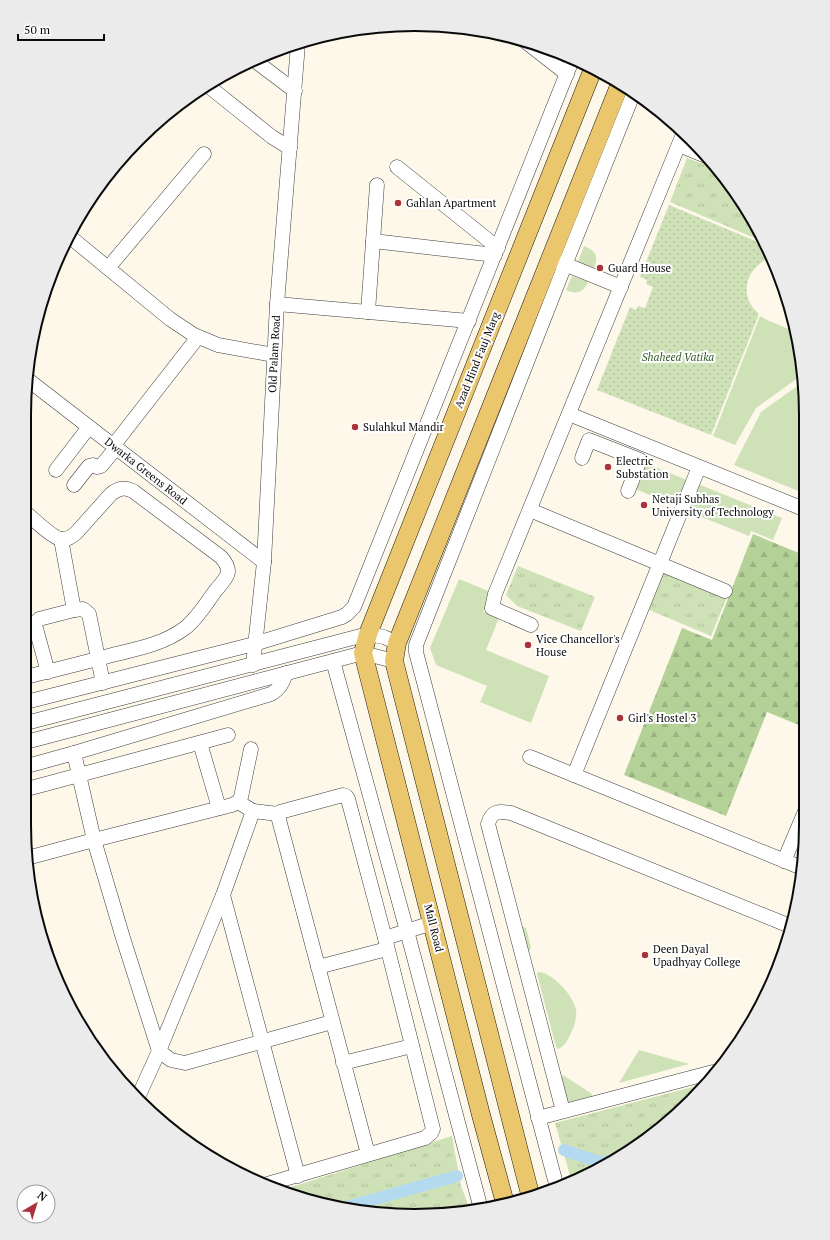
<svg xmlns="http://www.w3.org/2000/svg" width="830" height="1240" font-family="'PT Serif',serif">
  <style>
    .grass { fill: #cfe2b7 }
    .forest { fill: url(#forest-firs) }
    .park { fill: url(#park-tufts) }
    .garden { fill: url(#garden-dots) }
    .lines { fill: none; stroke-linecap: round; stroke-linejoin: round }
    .canal { stroke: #b3daee; stroke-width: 12 }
    .minor-casing { stroke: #3d3d3d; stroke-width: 15 }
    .major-casing { stroke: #1b1b1b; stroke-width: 19 }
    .minor { stroke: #fff; stroke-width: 14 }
    .major { stroke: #eac76c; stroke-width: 18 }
    .poi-dot { fill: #aa323b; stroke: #fff; stroke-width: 1.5 }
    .labels { text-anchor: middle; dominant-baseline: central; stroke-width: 4; stroke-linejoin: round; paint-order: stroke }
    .poi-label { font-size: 11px; fill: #0a0a0a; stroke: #fff; text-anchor: start }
    .street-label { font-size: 11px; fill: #0a0a0a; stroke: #fff }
    .park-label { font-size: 11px; font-style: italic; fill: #2f5922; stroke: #fff }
    .rim { fill: none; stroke: #0a0a0a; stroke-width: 2 }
  </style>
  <defs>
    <pattern id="forest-firs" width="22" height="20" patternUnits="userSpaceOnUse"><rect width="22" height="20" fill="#b4d198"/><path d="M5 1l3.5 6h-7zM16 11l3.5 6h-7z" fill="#99b282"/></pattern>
    <pattern id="park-tufts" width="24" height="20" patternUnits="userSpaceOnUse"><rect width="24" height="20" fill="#cfe2b7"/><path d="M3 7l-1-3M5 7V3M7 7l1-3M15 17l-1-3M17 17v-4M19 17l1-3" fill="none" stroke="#b0c19c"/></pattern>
    <pattern id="garden-dots" width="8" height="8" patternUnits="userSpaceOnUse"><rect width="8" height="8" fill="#cfe2b7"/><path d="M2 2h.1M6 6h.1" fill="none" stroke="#b0c19c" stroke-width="1.8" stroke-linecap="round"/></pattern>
  </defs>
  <rect width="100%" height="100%" fill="#fdf8e9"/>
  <g class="grass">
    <path d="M584,246c12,5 15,10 10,22l-16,-6z"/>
    <path d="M572,276l16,6c-4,10 -11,13 -22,8z"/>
    <polygon points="760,316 767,320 796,332 798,339 802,375 756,408 735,445 713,436"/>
    <polygon points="803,382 806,415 806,494 734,465 761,412"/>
    <polygon points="643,462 687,480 676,506 633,488"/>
    <polygon points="698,484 782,518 773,540 751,531 749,536 687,511"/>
    <polygon points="459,579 491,592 483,612 499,618 486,650 549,676 531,723 480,702 487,686 436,665 430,648"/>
    <polygon points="523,927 526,928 531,948 529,951 528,951 522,928"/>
    <path d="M538,972c14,0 36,24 38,38 1,9 -2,17 -6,25 -3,6 -5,11 -12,14l-2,-2 -19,-73z"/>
    <polygon points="639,1050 689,1064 619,1083"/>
    <polygon points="563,1075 592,1094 591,1098 566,1105 561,1078"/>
  </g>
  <polygon class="forest" points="753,534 806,556 806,728 767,712 726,816 624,775 682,628 712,640"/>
  <g class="park">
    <polygon points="687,158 717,169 740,198 764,242 670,202"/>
    <polygon points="518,566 595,597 581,631 517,606 506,595"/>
    <polygon points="662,571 727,597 711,636 647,609"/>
    <polygon points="704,1084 692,1101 610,1164 571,1179 555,1123"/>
    <polygon points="452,1136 461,1186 470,1210 389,1215 282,1190"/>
  </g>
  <path class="garden" d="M669,205l96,40 7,12c-18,6 -31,25 -23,44 2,5 6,9 10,13l-48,121 -114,-45 33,-83 6,3 2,-4 7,2 8,-21 -7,-3 1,-4 -7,-3z"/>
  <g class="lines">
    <g class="canal">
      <polyline points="564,1150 602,1163 616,1159"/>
      <polyline points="350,1206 457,1176"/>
    </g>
    <g class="minor-casing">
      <g id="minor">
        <polyline points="526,42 567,74"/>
        <polyline points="254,60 295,91"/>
        <polyline points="207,85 272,137 290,148"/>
        <polyline points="679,145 706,156"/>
        <polyline points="397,167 498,248"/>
        <polyline points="69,236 170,319 194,335 218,345 274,355"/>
        <polyline points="373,241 495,255"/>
        <polyline points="557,261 621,287"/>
        <polyline points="108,268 204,154"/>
        <polyline points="277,304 368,312 377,185"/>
        <polyline points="368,312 469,321"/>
        <polyline points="27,379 264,562"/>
        <polyline points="569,414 806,510"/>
        <polyline points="113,446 198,337"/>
        <polyline points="582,458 589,440 640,460 628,491"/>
        <polyline points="699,467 574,775 802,868"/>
        <polyline points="56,470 89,427"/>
        <polyline points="74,485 89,466 93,465 97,467 101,466 116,448"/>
        <polyline points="530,510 725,591"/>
        <path d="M25,512c7,6 28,26 36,27 6,1 10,-2 15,-6l35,-39c8,-6 13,-7 22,-3l88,66c13,15 6,20 -5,33 -9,12 -19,29 -31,38 -21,16 -48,21 -73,27 -29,8 -58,15 -86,22"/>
        <polyline points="61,539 74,610 83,609 89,614 103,683"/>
        <polyline points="531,625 492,608 495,594 684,132"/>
        <polyline points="333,661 407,931 481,1209"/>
        <polyline points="253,665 264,562 277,304 298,44"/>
        <polyline points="48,672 35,625 36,622 39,619 74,610"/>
        <polyline points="26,702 254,644 342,617 347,614 354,607 573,58"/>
        <polyline points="26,723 368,634 384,637 397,643"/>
        <polyline points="26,742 363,653 394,661"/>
        <polyline points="200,743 219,808"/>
        <polyline points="74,753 94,840 123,938 159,1051 171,1060 185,1063 332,1022"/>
        <polyline points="530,757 574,775"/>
        <path d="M27,766l47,-13 197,-59c9,-5 12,-12 15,-21"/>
        <polyline points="27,789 228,735"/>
        <polyline points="253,811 278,814"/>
        <polyline points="27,858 94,840 232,805 238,802 241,797 251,749"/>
        <polyline points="784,861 806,809"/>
        <polyline points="223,895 298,1176"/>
        <polyline points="385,938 432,923"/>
        <polyline points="43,944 46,952"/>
        <polyline points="318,967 387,949"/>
        <polyline points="343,1063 412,1046"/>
        <polyline points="139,1095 159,1051 223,895 253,811 238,802"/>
        <path d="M563,1111l-75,-287c4,-14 11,-13 23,-11l279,113"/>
        <polyline points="538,1118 713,1072"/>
        <polyline points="556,1184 416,652 416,645 565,265 634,92"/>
        <polyline points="264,1185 425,1138 431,1133 433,1129 385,938 348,799 346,796 343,795 280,812 278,816 368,1154"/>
      </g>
    </g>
    <g class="major-casing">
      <g id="major">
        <polyline points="530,1194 394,661 397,643 620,84"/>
        <polyline points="505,1203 481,1115 363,653 368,634 593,69"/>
      </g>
    </g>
    <use href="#minor" class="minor"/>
    <use href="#major" class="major"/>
  </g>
  <g class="poi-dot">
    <circle cx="398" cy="203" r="4"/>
    <circle cx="600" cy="268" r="4"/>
    <circle cx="355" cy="427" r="4"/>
    <circle cx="608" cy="467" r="4"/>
    <circle cx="644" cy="505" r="4"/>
    <circle cx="528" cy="645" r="4"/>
    <circle cx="620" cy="718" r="4"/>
    <circle cx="645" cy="955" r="4"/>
  </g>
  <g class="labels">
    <g class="poi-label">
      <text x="406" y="203">Gahlan Apartment</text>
      <text x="608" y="268">Guard House</text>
      <text x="363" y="427">Sulahkul Mandir</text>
      <text x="616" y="461">Electric<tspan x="616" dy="13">Substation</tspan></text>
      <text x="652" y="499">Netaji Subhas<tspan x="652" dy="13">University of Technology</tspan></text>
      <text x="536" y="639">Vice Chancellor's<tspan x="536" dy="13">House</tspan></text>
      <text x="628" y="718">Girl's Hostel 3</text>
      <text x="653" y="949">Deen Dayal<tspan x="653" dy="13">Upadhyay College</tspan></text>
    </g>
    <g class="street-label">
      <text transform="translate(274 354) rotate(-87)">Old Palam Road</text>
      <text transform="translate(477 360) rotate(-68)">Azad Hind Fauj Marg</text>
      <text transform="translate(146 471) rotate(38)">Dwarka Greens Road</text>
      <text transform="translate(434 928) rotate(76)">Mall Road</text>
    </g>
    <g class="park-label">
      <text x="678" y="357">Shaheed Vatika</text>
    </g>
  </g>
  <path d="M0 0H830V1240H0ZM415 31H415A384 384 0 0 1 799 415V825A384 384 0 0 1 415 1209H415A384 384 0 0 1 31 825V415A384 384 0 0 1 415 31Z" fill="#ebebeb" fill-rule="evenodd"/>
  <path class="rim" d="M415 31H415A384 384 0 0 1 799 415V825A384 384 0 0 1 415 1209H415A384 384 0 0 1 31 825V415A384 384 0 0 1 415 31Z"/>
  <g transform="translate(36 1204) rotate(38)"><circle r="19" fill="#ffffff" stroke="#9d9d9d"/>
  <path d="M0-3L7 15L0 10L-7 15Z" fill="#aa323b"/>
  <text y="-6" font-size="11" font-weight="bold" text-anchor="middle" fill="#0a0a0a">N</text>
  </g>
  <path d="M18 34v6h86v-6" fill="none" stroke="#0a0a0a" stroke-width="2"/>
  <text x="24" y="34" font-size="12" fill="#0a0a0a" stroke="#ffffff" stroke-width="3" paint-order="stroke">50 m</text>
</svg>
